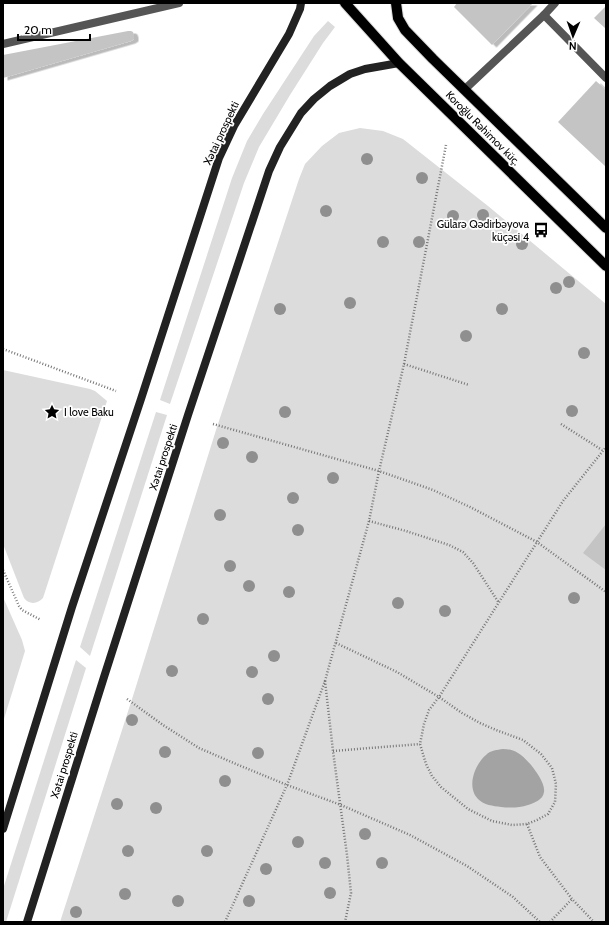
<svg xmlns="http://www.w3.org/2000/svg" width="609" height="925" font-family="Cabin,sans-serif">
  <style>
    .green { fill: #dcdcdc }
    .water { fill: #a3a3a3 }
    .building { fill: #c4c4c4; filter: url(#shadow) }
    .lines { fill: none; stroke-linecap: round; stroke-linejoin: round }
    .primary-casing { stroke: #dbdbdb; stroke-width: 12 }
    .path { stroke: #777; stroke-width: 2.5; stroke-dasharray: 1 2; stroke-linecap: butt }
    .lane { stroke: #555; stroke-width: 8 }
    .secondary { stroke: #222; stroke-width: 8 }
    .primary { stroke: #000; stroke-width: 10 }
    .tree { fill: #8f8f8f }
    .labels { text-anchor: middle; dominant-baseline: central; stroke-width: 3.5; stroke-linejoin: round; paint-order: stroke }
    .street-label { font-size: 11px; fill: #000; stroke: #fff }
    .poi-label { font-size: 11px; fill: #000; stroke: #fff; text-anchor: end }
  </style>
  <defs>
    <filter id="shadow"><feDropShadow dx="4.5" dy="2.5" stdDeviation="0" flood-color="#0004"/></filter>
  </defs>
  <rect width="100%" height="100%" fill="#fff"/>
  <g class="green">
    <polygon points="328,21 335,27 323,43 290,95 259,147 244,183 170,404 160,400 232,178 247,141 263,114 314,36"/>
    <polygon points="360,128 383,131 403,139 488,206 606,304 606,922 60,922 133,696 216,430 299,179 305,164 322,146 339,133"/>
    <path d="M3,370l87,19 5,2 12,10 -64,197c-5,6 -14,7 -19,0l-21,-54z"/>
    <polygon points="156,412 167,415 90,656 80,647"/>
    <polygon points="3,597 22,640 25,651 3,722"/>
    <polygon points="76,660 86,668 6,922 3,922 3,889"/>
  </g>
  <path class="water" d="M503,749c5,0 10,1 15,4 9,5 28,28 26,39 -1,8 -10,11 -16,13 -9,3 -18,3 -27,2 -8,-1 -17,-2 -23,-8 -12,-12 -3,-35 8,-44 5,-5 11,-5 17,-6z"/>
  <g class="building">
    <polygon points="457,3 533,3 492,45 454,7"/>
    <polygon points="606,6 606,29 594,18"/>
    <polygon points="128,31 131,31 133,32 134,35 134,39 131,41 3,78 3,55"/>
    <polygon points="596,81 606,90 606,167 558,122"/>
    <polygon points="606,524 606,570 583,553"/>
  </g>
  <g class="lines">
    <g class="primary-casing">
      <g id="primary">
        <polyline points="345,3 399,63 606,266"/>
        <polyline points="396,3 398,18 405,30 433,59 606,228"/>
      </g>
    </g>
    <g class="path">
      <polyline points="3,349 116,391"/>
      <polyline points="404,364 469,385"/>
      <polyline points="213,424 379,471 433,490 470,507 537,542 606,592"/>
      <polyline points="561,424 602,450"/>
      <polyline points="369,521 406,531 449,545 463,552 473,563 499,603"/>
      <polyline points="3,570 19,606 22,610 41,620"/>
      <polyline points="336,643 397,672 439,697 462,713 480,723 496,730 523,740 541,754 552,768 556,784 555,802 548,814 537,820 527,824 512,825 492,821 468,809 441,787 432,776 426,764 420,744 424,724 429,710 439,697 563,501 606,447"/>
      <polyline points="325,681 333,751 347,855 351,893 345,922"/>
      <polyline points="127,699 163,725 199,748 236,764 287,785 341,805 410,835 467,866 513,897 540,922"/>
      <polyline points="333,751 420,744"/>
      <polyline points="527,824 540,857 572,899 594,922"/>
      <polyline points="225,922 287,785 325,681 369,521 379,471 404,364 446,145"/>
      <polyline points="550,922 572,899"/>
    </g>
    <g class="lane">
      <polyline points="544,15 555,3"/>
      <polyline points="3,44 179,3"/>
      <polyline points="464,90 544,15 606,78"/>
    </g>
    <g class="secondary">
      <polyline points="3,829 72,607 141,399 219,158 234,126 289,34 300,9 301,3"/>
      <polyline points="27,922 104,677 188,415 269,171 280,147 301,113 314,99 330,86 350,74 365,69 399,63"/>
    </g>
    <use href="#primary" class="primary"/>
  </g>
  <g class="tree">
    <circle cx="367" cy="159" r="6"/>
    <circle cx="422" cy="178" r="6"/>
    <circle cx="326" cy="211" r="6"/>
    <circle cx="483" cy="215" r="6"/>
    <circle cx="453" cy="216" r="6"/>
    <circle cx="383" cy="242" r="6"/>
    <circle cx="419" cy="242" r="6"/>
    <circle cx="522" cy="244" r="6"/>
    <circle cx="569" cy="282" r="6"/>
    <circle cx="556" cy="288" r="6"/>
    <circle cx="350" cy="303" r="6"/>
    <circle cx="280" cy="309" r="6"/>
    <circle cx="502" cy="309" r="6"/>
    <circle cx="466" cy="336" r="6"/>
    <circle cx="584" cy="353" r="6"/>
    <circle cx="572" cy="411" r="6"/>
    <circle cx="285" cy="412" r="6"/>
    <circle cx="223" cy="443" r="6"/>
    <circle cx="252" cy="457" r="6"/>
    <circle cx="333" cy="478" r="6"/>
    <circle cx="293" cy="498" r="6"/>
    <circle cx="220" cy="515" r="6"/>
    <circle cx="298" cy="530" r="6"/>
    <circle cx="230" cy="566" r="6"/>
    <circle cx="249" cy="586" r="6"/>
    <circle cx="289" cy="592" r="6"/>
    <circle cx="574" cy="598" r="6"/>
    <circle cx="398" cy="603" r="6"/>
    <circle cx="445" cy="611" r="6"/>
    <circle cx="203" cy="619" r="6"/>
    <circle cx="274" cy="656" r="6"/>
    <circle cx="172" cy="671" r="6"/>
    <circle cx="252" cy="672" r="6"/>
    <circle cx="268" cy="699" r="6"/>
    <circle cx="132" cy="720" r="6"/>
    <circle cx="165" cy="752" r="6"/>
    <circle cx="258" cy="753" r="6"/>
    <circle cx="225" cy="781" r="6"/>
    <circle cx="117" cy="804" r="6"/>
    <circle cx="156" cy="808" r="6"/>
    <circle cx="365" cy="834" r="6"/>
    <circle cx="298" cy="842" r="6"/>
    <circle cx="128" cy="851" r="6"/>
    <circle cx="207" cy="851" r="6"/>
    <circle cx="325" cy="863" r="6"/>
    <circle cx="382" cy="863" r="6"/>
    <circle cx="266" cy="869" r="6"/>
    <circle cx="330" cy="893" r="6"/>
    <circle cx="125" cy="894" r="6"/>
    <circle cx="178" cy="901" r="6"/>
    <circle cx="249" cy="901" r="6"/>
    <circle cx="76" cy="912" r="6"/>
  </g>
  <defs>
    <g id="bus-bare" transform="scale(1.2)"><path d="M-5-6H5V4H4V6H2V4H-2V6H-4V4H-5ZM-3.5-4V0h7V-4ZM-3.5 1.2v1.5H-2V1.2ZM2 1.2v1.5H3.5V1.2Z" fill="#000" stroke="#fff" stroke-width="2.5" paint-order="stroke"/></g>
    <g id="sight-bare" transform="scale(1.2)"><path d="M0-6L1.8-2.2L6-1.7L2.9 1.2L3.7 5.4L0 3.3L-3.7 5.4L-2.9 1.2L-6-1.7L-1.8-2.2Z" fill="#000" stroke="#fff" stroke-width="2.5" paint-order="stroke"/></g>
  </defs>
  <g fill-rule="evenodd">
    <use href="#bus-bare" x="541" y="230"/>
    <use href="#sight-bare" x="52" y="412"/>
  </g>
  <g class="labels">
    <g class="street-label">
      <text transform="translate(483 128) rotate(45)">Koroğlu Rəhimov küç.</text>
      <text transform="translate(221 133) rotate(-65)">Xətai prospekti</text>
      <text transform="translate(163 457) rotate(-72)">Xətai prospekti</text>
      <text transform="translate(64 765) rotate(-73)">Xətai prospekti</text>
    </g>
    <g class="poi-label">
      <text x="529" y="224">Gülarə Qədirbəyova<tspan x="529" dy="13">küçəsi 4</tspan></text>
      <text x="64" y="412" text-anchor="start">I love Baku</text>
    </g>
  </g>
  <rect width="609" height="925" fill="none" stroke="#000000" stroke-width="8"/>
  <g transform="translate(573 36) rotate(182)" stroke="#ffffff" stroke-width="3" paint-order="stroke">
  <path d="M0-3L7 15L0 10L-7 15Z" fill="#000000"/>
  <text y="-6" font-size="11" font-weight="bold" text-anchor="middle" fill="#000000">N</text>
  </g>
  <path d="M18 34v6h72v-6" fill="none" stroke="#000000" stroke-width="2"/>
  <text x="24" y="34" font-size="12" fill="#000000" stroke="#ffffff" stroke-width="3" paint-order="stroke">20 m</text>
</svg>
